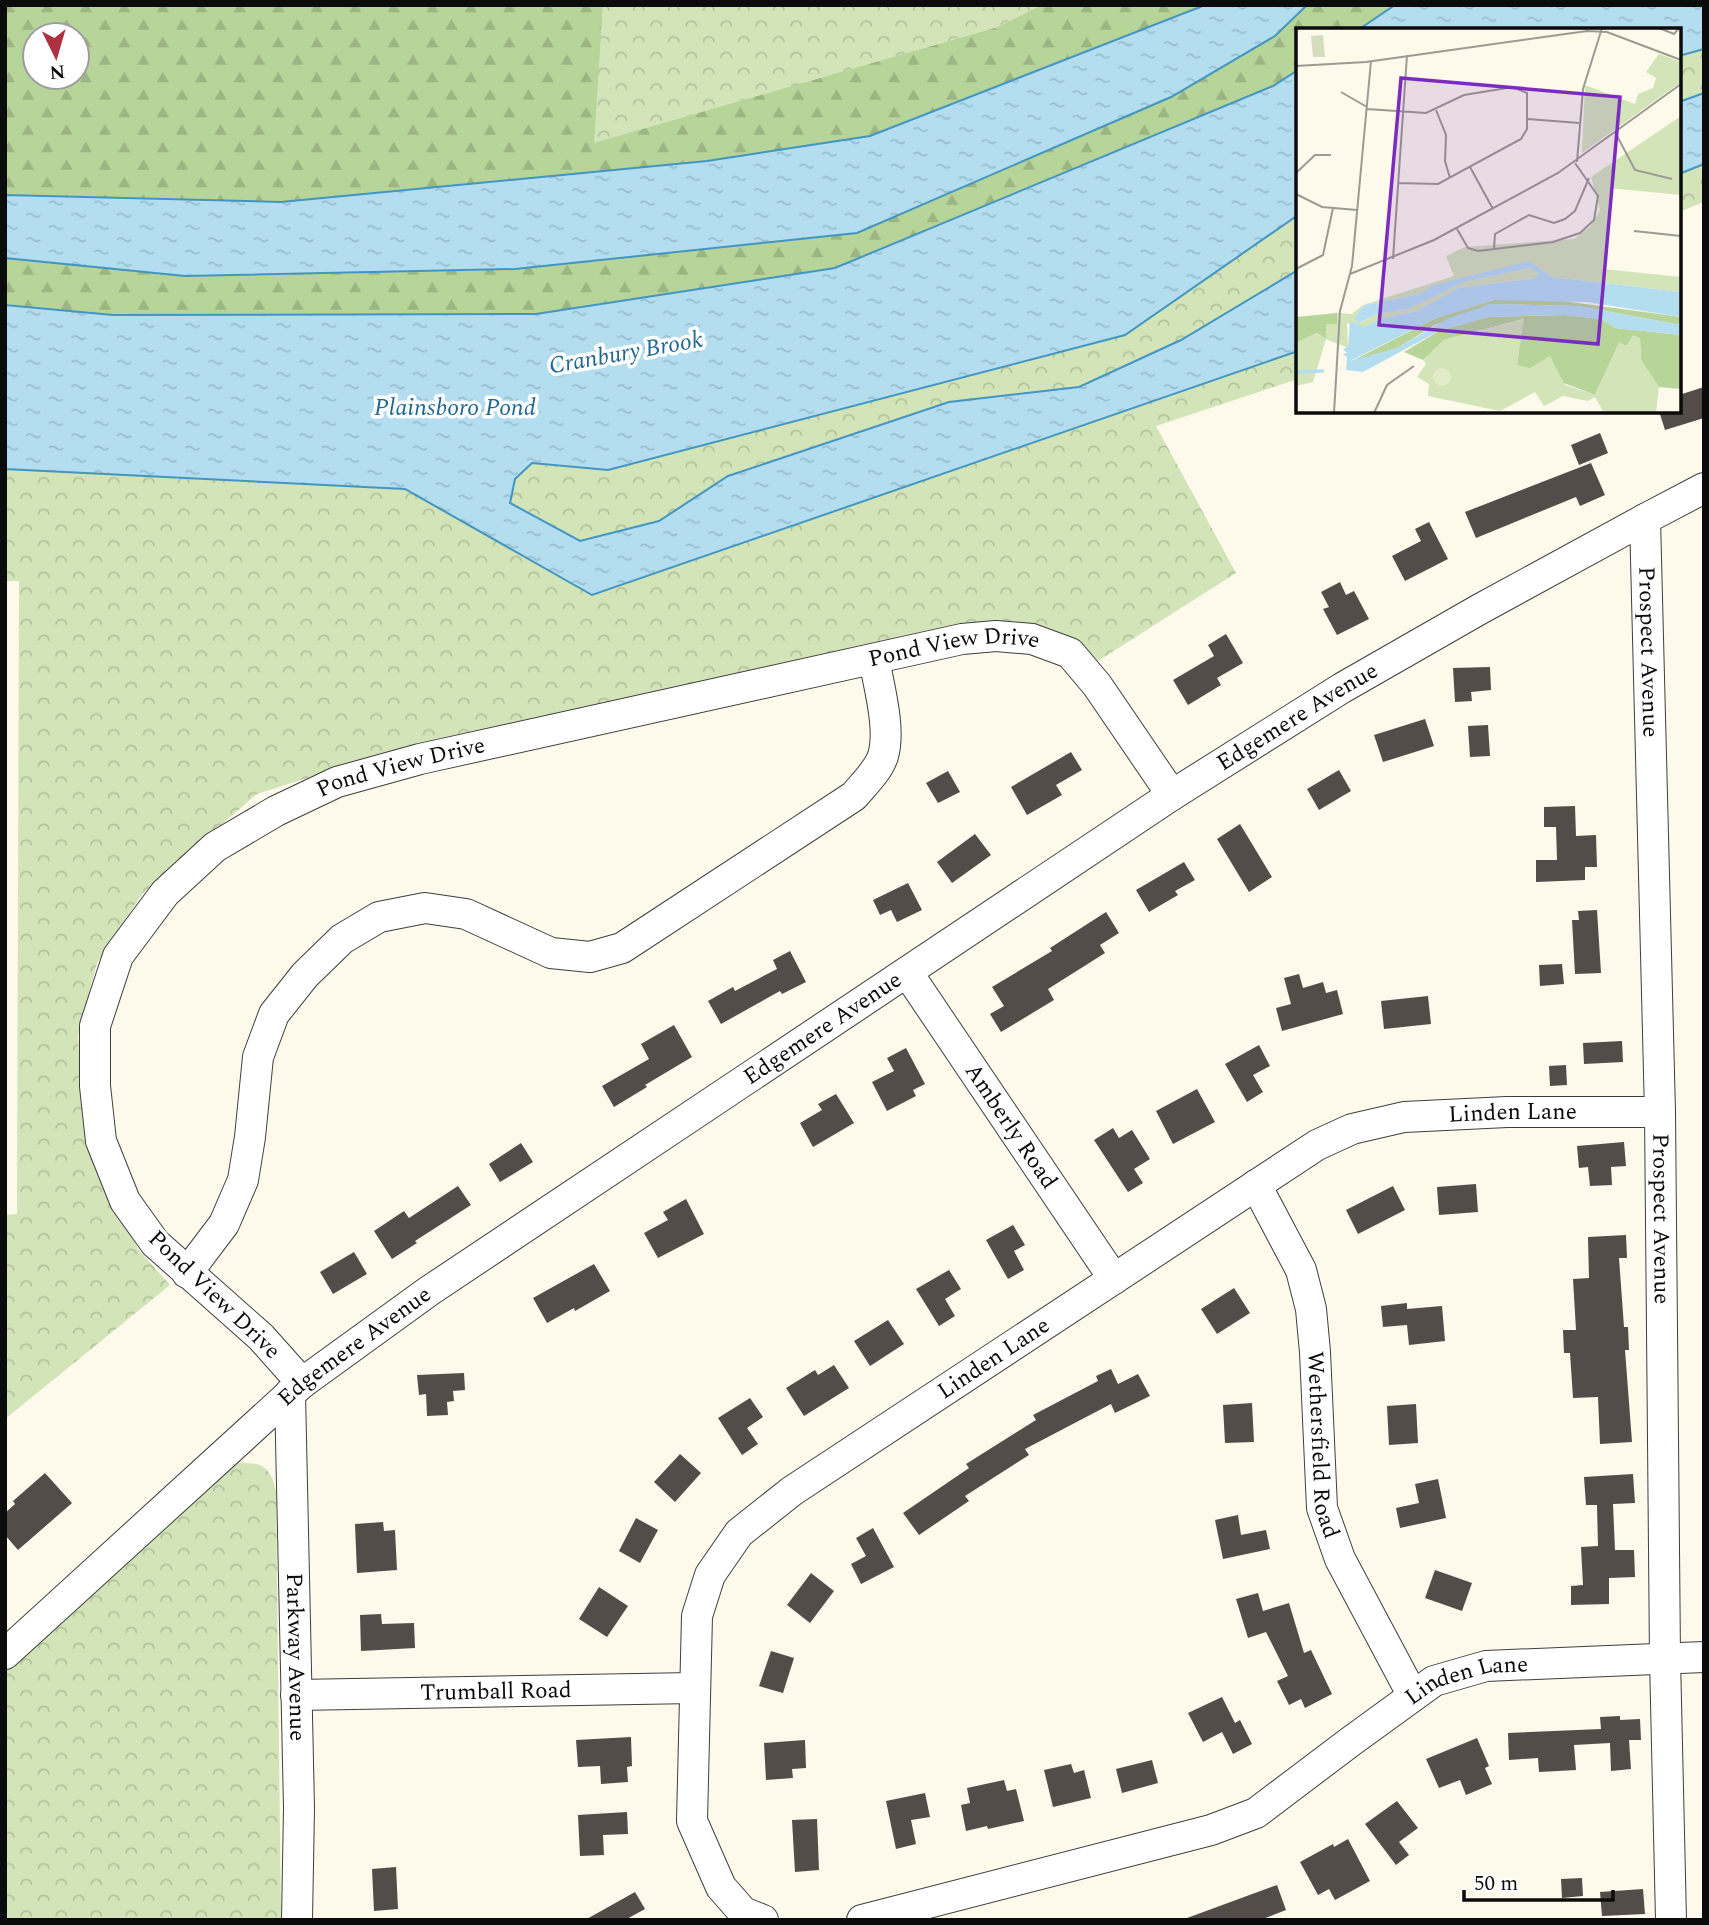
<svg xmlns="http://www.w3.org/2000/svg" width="1709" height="1925" font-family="Spectral,serif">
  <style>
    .forest { fill: url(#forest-firs); fill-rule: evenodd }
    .park { fill: url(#park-crowns) }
    .water { fill: url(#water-ripples); stroke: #4296c1; stroke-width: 2 }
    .building { fill: #534c49 }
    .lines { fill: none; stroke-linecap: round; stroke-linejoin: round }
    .minor-casing { stroke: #3e3e3e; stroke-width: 32 }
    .minor { stroke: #fff; stroke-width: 30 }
    .labels { text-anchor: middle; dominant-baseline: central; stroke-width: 7; stroke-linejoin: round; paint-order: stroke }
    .street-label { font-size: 23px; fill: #0b0b0b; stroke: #fff }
    .water-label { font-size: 24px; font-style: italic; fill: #206791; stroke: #fff }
    .inset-river { fill: none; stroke: #b4def0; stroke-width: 3.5 }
    .inset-road { fill: none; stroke: #9c9a91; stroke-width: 2 }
    .view { fill: #7b2cbf; fill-opacity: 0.15; stroke: #7b2cbf; stroke-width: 3.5 }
    .inset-edge { fill: none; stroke: #0b0b0b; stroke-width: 3.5 }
  </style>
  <defs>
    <pattern id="forest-firs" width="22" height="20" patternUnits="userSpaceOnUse" patternTransform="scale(1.75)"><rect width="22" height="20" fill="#b7d499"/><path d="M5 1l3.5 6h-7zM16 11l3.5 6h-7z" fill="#9cb582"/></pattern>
    <pattern id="park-crowns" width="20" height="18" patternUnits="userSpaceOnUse" patternTransform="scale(1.75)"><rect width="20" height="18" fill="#d2e4b8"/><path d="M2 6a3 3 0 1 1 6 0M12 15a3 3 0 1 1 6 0" fill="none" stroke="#b3c29d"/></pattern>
    <pattern id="water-ripples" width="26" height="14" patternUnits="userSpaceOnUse" patternTransform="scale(1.75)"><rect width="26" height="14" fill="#b4def0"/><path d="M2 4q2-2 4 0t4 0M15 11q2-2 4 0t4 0" fill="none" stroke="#99bdcc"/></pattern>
  </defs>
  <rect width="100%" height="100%" fill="#fdf9eb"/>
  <g class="forest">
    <path d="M5,5h598l-8,137 402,-115 44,-22h164l-335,131 -163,25 -426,41 -276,-7zM35,35h42v42h-42z"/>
    <polygon points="1307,5 1395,5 1358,30 1298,30 1298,70 1273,86 835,268 536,314 113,315 5,305 5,258 185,276 515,269 1275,36"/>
  </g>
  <g class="park">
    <polygon points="603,5 1041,5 997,27 594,143"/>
    <polygon points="1704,49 1704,93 1679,102 1679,56"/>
    <polygon points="1704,164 1704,202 1679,212 1679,174"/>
    <polygon points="1298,215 1298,270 1181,340 1079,387 949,402 728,475 659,521 580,541 510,503 515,479 531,463 608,470 1125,335"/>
    <polygon points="1298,351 1298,379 1156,426 1236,573 1098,661 1074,641 1041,629 985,621 408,746 257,794 142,894 97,963 78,1035 83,1115 100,1173 138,1249 170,1285 5,1419 5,1215 17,1214 19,581 5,581 5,469 405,489 593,595"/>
    <path d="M234,1463c26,0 35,-1 42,28l5,429h-276v-255z"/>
  </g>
  <g class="water">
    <polygon points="1205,5 1307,5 1275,36 1171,97 857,233 515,269 185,276 5,258 5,195 281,202 707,161 870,136"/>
    <polygon points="1395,5 1704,5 1704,49 1679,56 1679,30 1358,30"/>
    <polygon points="1298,70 1298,215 1125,335 608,470 532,463 515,479 510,503 580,541 659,521 728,476 949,402 1079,387 1181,340 1298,270 1298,351 592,595 405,489 5,469 5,305 113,315 536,314 835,268 1273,86"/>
    <polygon points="1704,93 1704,164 1679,174 1679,102"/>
  </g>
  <g class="building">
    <polygon points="1704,387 1704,418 1665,430 1659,411 1679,411 1679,395"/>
    <polygon points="1600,433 1608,453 1579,465 1571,445"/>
    <polygon points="1591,463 1605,495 1580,506 1576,497 1476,538 1465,512"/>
    <polygon points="1429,522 1448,559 1405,581 1392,556 1421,541 1415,529"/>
    <polygon points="1340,582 1346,595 1354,591 1369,619 1337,635 1323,609 1329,607 1321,592"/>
    <polygon points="1226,634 1243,663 1217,678 1221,685 1188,705 1173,680 1214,656 1208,645"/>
    <polygon points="1490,667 1491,690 1471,692 1472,701 1455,702 1453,668"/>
    <polygon points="1425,719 1434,746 1383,762 1374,735"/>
    <polygon points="1488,725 1490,756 1470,757 1468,726"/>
    <polygon points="1071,752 1082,770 1056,785 1062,795 1027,815 1011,787"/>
    <polygon points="1339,770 1351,791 1319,810 1307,789"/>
    <polygon points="948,771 960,792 938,803 926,783"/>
    <polygon points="1575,806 1576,836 1596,835 1597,867 1585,867 1585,880 1536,882 1536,860 1557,860 1556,827 1544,827 1544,807"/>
    <polygon points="1240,824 1272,877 1249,892 1217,839"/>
    <polygon points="975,834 991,855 952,883 937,862"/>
    <polygon points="1184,862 1195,880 1175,891 1178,895 1149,912 1136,890"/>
    <polygon points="908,883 922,910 897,922 891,910 880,915 873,900"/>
    <polygon points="1597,910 1601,973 1575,974 1572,920 1579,920 1578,911"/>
    <polygon points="1106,912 1119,933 1100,945 1105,953 1048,989 1054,1000 1001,1032 990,1014 1004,1006 992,987 1052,951 1050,948"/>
    <polygon points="790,951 806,982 782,994 780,991 721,1024 708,1001 733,987 735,991 777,969 773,960"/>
    <polygon points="1562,964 1564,984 1540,986 1539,965"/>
    <polygon points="1299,974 1303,988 1323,982 1326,993 1337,990 1343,1014 1282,1031 1276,1008 1291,1004 1284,978"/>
    <polygon points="1428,996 1431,1024 1384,1029 1381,1001"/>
    <polygon points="674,1025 692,1057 645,1085 647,1087 614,1107 602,1086 649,1059 641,1044"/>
    <polygon points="1622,1041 1623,1062 1584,1064 1583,1043"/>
    <polygon points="1259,1045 1270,1066 1253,1075 1263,1092 1247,1102 1225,1064"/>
    <polygon points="906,1048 925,1084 913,1090 916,1096 887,1111 872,1082 894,1071 887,1058"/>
    <polygon points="1566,1065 1567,1085 1550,1086 1549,1066"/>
    <polygon points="1197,1089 1215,1122 1173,1144 1156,1111"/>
    <polygon points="836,1094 854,1123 813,1147 800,1123 822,1110 818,1104"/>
    <polygon points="1113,1128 1119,1138 1132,1130 1150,1159 1134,1169 1143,1183 1128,1192 1094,1140"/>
    <polygon points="1624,1142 1626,1166 1611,1167 1612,1185 1590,1186 1588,1167 1579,1168 1577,1146"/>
    <polygon points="521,1143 533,1162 500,1182 489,1164"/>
    <polygon points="1476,1184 1478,1212 1439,1215 1437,1187"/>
    <polygon points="458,1186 471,1205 415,1241 417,1243 392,1259 374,1231 404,1211 409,1218"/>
    <polygon points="1393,1186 1405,1210 1358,1234 1346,1210"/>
    <polygon points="686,1199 704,1234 658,1258 644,1233 668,1220 663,1212"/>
    <polygon points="1013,1225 1025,1245 1014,1251 1024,1270 1008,1279 986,1240"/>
    <polygon points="1626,1235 1627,1258 1619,1258 1624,1327 1628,1327 1629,1350 1625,1350 1632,1442 1600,1444 1598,1397 1573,1398 1570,1353 1564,1353 1563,1330 1576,1330 1573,1279 1589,1278 1588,1237"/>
    <polygon points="354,1252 367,1274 333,1294 320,1272"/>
    <polygon points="594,1264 610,1291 575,1311 574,1308 547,1323 533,1298"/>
    <polygon points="949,1270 961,1289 945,1299 955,1316 939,1326 916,1289"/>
    <polygon points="1234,1288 1250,1313 1217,1334 1201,1309"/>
    <polygon points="1407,1303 1407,1309 1442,1306 1445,1341 1409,1345 1407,1325 1383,1327 1381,1306"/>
    <polygon points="888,1320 904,1344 870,1366 854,1341"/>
    <polygon points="834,1365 849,1388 804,1416 786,1388 815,1370 818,1375"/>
    <polygon points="1111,1369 1118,1384 1138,1374 1150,1396 1115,1413 1111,1404 1025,1449 1029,1455 965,1496 969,1501 919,1535 903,1513 969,1468 966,1464 1036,1420 1033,1415 1098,1381 1096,1376"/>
    <polygon points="464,1373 465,1390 453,1391 454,1401 447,1402 448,1415 427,1416 426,1394 419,1395 417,1375"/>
    <polygon points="750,1398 763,1417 747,1428 758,1444 742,1455 718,1418"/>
    <polygon points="1252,1403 1254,1442 1225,1443 1223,1405"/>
    <polygon points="1416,1404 1418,1443 1389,1445 1387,1406"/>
    <polygon points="680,1454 701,1473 675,1502 654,1482"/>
    <polygon points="45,1473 72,1503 18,1550 5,1535 5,1513 15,1504 13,1501"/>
    <polygon points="1633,1474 1635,1503 1613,1504 1615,1550 1634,1550 1635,1577 1609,1578 1609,1604 1571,1605 1571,1586 1583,1585 1581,1547 1598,1546 1597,1505 1586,1505 1584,1477"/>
    <polygon points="1438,1479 1446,1518 1400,1528 1396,1508 1419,1503 1415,1484"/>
    <polygon points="1238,1515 1241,1535 1266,1530 1270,1549 1223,1559 1215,1520"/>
    <polygon points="636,1518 658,1530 640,1563 619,1551"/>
    <polygon points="383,1522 384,1531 395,1530 397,1570 357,1573 355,1524"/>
    <polygon points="873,1528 894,1567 861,1584 851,1564 866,1556 856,1538"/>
    <polygon points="1435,1570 1472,1583 1462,1611 1425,1598"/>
    <polygon points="811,1573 834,1591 810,1623 787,1605"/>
    <polygon points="599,1587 628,1606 607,1637 579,1619"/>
    <polygon points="1258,1593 1263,1611 1289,1603 1304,1653 1311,1650 1332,1694 1305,1708 1301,1699 1289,1705 1277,1681 1288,1676 1266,1632 1248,1638 1236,1599"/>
    <polygon points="381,1614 382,1624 414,1623 415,1648 361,1651 360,1615"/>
    <polygon points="771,1651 794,1658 783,1693 759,1686"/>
    <polygon points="1222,1697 1235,1723 1240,1720 1252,1744 1233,1754 1222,1732 1203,1742 1188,1713"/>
    <polygon points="1620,1716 1620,1720 1640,1719 1641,1740 1629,1740 1631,1769 1611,1771 1610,1743 1574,1745 1576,1770 1539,1772 1538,1758 1509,1760 1508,1733 1601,1729 1600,1717"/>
    <polygon points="631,1737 632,1766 627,1767 628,1782 601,1784 600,1766 578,1767 576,1740"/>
    <polygon points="1477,1738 1489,1766 1485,1768 1492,1784 1466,1795 1460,1780 1439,1788 1426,1759"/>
    <polygon points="805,1740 806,1768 792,1769 793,1778 766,1780 764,1743"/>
    <polygon points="1152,1760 1158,1783 1122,1793 1116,1769"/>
    <polygon points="1071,1764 1074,1773 1084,1770 1091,1798 1053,1807 1044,1770"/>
    <polygon points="1004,1780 1007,1791 1016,1789 1024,1821 988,1829 987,1826 966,1831 961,1805 970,1803 967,1788"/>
    <polygon points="925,1793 930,1817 911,1820 916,1844 896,1849 886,1801"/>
    <polygon points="1397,1801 1418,1828 1399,1842 1409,1855 1396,1865 1365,1824"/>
    <polygon points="627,1812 628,1834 603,1835 604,1855 580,1856 578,1815"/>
    <polygon points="817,1819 819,1870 795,1872 792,1820"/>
    <polygon points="1348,1839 1370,1881 1335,1900 1329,1889 1318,1895 1300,1862 1333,1844 1334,1847"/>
    <polygon points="396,1867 398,1909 374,1911 372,1869"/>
    <polygon points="1582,1878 1583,1896 1562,1898 1561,1879"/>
    <polygon points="1277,1885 1286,1910 1260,1920 1187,1920 1187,1918"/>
    <polygon points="1643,1889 1645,1914 1602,1916 1600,1892"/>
    <polygon points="635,1892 645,1909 625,1920 585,1920"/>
  </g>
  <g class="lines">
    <g class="minor-casing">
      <g id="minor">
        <path id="s1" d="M1645,519l15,593 5,546 6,262"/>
        <path id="s2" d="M907,972l207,307"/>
        <path id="s3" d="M1256,1185l45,85 10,39 4,43 7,156 18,51 73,137"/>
        <path d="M187,1273l37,-49 19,-44 7,-43 8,-80 16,-43 31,-39 37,-36 37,-22 46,-9 41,6 85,39 39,4 32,-9 232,-152c10,-12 24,-25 29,-40 8,-27 -4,-69 -9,-97"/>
        <path id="s4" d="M302,1383l-41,-46 -106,-94 -30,-42 -24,-60 -6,-55v-60l23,-70 47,-63 50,-46 61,-36 61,-29 83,-23 542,-120 34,-3 36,3 38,14 27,32 75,110"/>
        <path id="s5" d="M290,1393l9,415 -2,112"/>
        <path id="s6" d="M5,1654l297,-271 127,-92 743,-496 170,-107 138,-79 165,-90 59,-31"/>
        <path id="s7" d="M296,1695l398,-7"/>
        <path id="s8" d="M763,1920l-20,-8 -22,-25 -29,-66 5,-205 13,-41 29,-42 53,-42 525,-346 35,-16 52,-12 103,-5h153"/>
        <path id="s9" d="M862,1920l349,-90 45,-17 94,-71 84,-61 52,-15 218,-9"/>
      </g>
    </g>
    <use href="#minor" class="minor"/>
  </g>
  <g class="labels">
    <g class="street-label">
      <text stroke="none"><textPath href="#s1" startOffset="133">Prospect Avenue</textPath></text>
      <text stroke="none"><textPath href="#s4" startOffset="1426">Pond View Drive</textPath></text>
      <text stroke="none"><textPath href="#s6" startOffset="1600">Edgemere Avenue</textPath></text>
      <text stroke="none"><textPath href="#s4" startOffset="859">Pond View Drive</textPath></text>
      <text stroke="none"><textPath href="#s6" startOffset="1032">Edgemere Avenue</textPath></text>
      <text stroke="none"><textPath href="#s8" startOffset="1323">Linden Lane</textPath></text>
      <text stroke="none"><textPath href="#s2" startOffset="186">Amberly Road</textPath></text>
      <text stroke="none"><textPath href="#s1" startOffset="700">Prospect Avenue</textPath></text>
      <text transform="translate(214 1295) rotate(44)">Pond View Drive</text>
      <text stroke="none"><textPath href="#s6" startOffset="466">Edgemere Avenue</textPath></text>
      <text stroke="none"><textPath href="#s8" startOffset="735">Linden Lane</textPath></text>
      <text stroke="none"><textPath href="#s3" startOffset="273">Wethersfield Road</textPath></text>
      <text stroke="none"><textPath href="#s5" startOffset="264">Parkway Avenue</textPath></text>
      <text stroke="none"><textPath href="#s9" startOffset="662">Linden Lane</textPath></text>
      <text stroke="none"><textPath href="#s7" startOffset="200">Trumball Road</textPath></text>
    </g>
    <g class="water-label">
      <text transform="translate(626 353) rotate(-10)">Cranbury Brook</text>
      <text x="455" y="408">Plainsboro Pond</text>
    </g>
  </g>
  <g transform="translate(1296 28)">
    <rect width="385" height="385" fill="#fdf9eb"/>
    <path d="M237,269l148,20v8l-103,-19 -87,-2 -56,21 -38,23 -47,14 86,-44 58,-18zM41,285l1,11 -12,1v14l-9,-6 -21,10v-26zM269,287l36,4 15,9 65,7v54l-22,-2 -18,-27 -1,-22 -14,8 -7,-3 -24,52 -78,-30 6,-46 -79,21 -21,20 -19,-8 35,-21 49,-14z" fill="#b7d499"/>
    <path d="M21,305l9,6 -13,43 -17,4v-43z" fill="#d2e4b8"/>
    <path d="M27,7l2,22h-12l-2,-21z" fill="#d5ddbf"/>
    <path d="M363,26l22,8v20l-99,71 3,-68 50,19 3,-10 15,-6 3,-10 -10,-6zM385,88v79l-71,-7 -7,81 78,8v15l-129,-15 -23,-16 -109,33 -55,11 -11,13 6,5 17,-9 31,-5 56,-27 56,-12 10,-2 9,6 -4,4 -77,10 -41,23 -37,8 -16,8 -17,-4 1,25 -22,-9v-15h11v-11l15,1 11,-9 91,-29 -8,-20 19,-9 109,-8 16,-12 10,-17 -9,-33zM228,291l-7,46 13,3 20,-12 15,29 30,10 24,-53 7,4 7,-11 7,3 1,22 18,27 -3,26h-52l-9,-16 -7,4 -25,-5 -19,10 -9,-14 -35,19 -72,-15 1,-12 -12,-7 9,-13 -3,-4 21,-20z" fill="#d2e4b8"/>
    <path d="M137 349a9 9 0 1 1 18 0a9 9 0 1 1-18 0Z" fill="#e2ecc9"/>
    <path d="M233,233l23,16 129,15v25l-94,-15 -93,-2 -58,18 -86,43 47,-13 52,-30 42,-14 87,2 103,19v10l-65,-7 -15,-9 -36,-4 -77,2 -49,14 -76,41 -17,-2 1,-12 -4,-4 4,-1 -4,-4 5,-2 2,-26 14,6 16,-8 37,-8 41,-23 77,-10 4,-4 -9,-6 -66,14 -56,27 -31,5 -18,9 -5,-5 11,-13 55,-11 14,-9z" fill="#b4def0"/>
    <path class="inset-river" d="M0,344l28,-1"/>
    <path class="inset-road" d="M363,0l15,6 5,-6M0,38l70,-4 221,-31 20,1 74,28M45,64l26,15M71,81l59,4 38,-18 49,-8 14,6v36l-6,10 -83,45 -40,-1M140,82l10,25 -1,26 5,17M232,91l51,4M319,104l20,38 37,9M281,134l6,-73 19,-61M174,139l23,42M0,145l19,-18h16M0,166l26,13 35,3M161,201l11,19 10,3 75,-9 27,-9 14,-13 4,-24 -23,-33M338,203l47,5M198,221l1,-15 34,-19 25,8 11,-4 10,-8 14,-33M97,231l14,-204M0,241l27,-14 10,-47M54,246l84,-34 124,-67 123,-89M38,385l6,-102 12,-45 19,-205M78,385l13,-28 27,-19"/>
    <path class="view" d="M105,50l219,19 -22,247 -219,-19z"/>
    <rect width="385" height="385" class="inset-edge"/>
  </g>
  <rect width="1709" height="1925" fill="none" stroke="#0b0b0b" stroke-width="14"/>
  <g transform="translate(56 56) rotate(175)"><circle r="33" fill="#ffffff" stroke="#9d9d9d" stroke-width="2"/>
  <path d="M0-5L12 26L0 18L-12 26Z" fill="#af303e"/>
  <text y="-10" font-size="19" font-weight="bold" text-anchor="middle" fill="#0b0b0b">N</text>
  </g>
  <path d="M1464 1890v10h149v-10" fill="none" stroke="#0b0b0b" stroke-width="3.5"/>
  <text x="1474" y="1890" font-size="21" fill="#0b0b0b" stroke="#ffffff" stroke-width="5" paint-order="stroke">50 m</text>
</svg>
